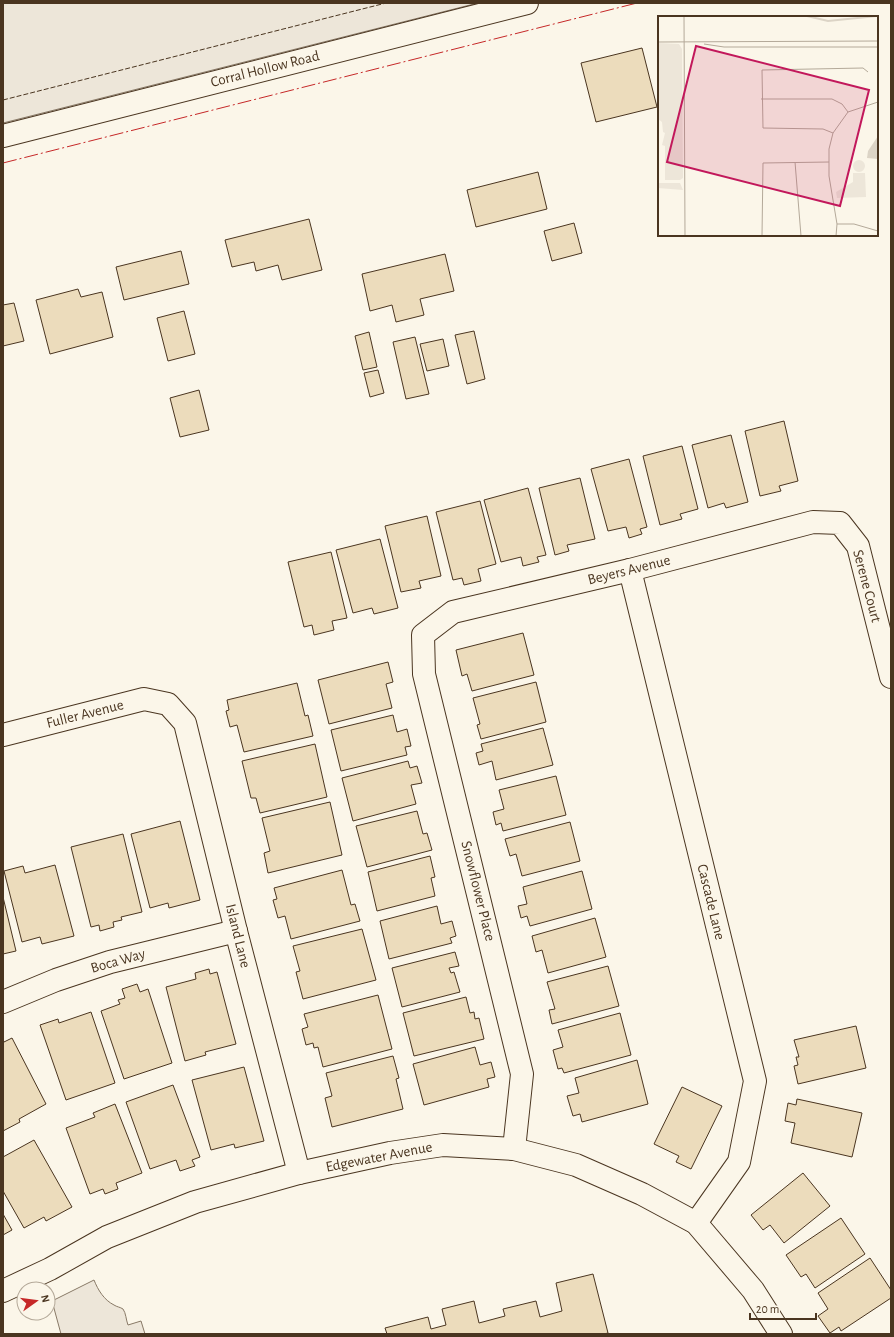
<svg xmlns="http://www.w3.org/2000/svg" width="894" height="1337" font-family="'Alegreya Sans',sans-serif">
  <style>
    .green { fill: #ede6d9; stroke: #887966 }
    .building { fill: #ecdcbc; stroke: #4a3520 }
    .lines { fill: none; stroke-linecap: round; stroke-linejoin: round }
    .minor-casing { stroke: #4a3520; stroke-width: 24 }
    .major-casing { stroke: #4a3520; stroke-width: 24 }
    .minor { stroke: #fbf6e9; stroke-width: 22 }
    .major { stroke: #fbf6e9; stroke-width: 22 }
    .fence { stroke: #4a3520; stroke-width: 1; stroke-dasharray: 5 2; stroke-linecap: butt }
    .power { stroke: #c62828; stroke-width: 1; stroke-dasharray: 14 3 2 3; stroke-linecap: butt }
    .labels { text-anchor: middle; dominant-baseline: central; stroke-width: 3; stroke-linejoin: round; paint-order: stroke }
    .street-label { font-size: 15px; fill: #4a3520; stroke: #fbf6e9 }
    .inset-river { fill: none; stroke: #dcd4c6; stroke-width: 2 }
    .inset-road { fill: none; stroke: #b4a999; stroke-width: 1 }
    .view { fill: #c2185b; fill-opacity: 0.15; stroke: #c2185b; stroke-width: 2 }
    .inset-edge { fill: none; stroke: #4a3520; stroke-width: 2 }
  </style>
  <rect width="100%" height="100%" fill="#fbf6e9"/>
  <g class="green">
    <polygon points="3,3 478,3 3,123"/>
    <path d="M94,1280c4,10 10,20 20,25 3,2 6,2 9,4 3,4 3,11 5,16l13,-4 4,13h-84l-9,-33z"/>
  </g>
  <g class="building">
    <polygon points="642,48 657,107 596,122 581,63"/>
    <polygon points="538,172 547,209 476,227 467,190"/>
    <polygon points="309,219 322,270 282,280 278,265 256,271 254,262 232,267 225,240"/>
    <polygon points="574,223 582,253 552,261 544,231"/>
    <polygon points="181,251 189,284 124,300 116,267"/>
    <polygon points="445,254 454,291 420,299 424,315 396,322 392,305 370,311 362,274"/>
    <polygon points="78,289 81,297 102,292 113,337 50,354 36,300"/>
    <polygon points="14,303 24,341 3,346 3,305"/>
    <polygon points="184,311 195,354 168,361 157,318"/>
    <polygon points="474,331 485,379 467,384 455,335"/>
    <polygon points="369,332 377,367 363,370 355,336"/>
    <polygon points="415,337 429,394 406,399 393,342"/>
    <polygon points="443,339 449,366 427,371 420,344"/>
    <polygon points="378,370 384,393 370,397 364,373"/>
    <polygon points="199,390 209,430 180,437 170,398"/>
    <polygon points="784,421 798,481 779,486 781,491 760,496 745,431"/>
    <polygon points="731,435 748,502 726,508 724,503 708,508 692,445"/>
    <polygon points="682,446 698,509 680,514 682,519 660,525 643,456"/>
    <polygon points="629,459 647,527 640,529 642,534 629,538 626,527 608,531 591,469"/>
    <polygon points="580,478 595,539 567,545 569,551 555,555 539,488"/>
    <polygon points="528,488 546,555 537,557 539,562 523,566 521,557 501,562 484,500"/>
    <polygon points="480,501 496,564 478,569 481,581 464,585 462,578 453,580 436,512"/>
    <polygon points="427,516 441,576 419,581 421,588 401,592 385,526"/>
    <polygon points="380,539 398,608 374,614 372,608 353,613 336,550"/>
    <polygon points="331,552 347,618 332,621 334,630 314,635 312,625 304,627 288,562"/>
    <polygon points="523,633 534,675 472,691 467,674 462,676 456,650"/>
    <polygon points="388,662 393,682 386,684 392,708 329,724 318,680"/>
    <polygon points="536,682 546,722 481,739 477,725 480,724 473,698"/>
    <polygon points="297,683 305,716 308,715 313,736 244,752 237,725 230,727 226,711 229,710 227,700"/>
    <polygon points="393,715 397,732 407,729 411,746 405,747 407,755 341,771 331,730"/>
    <polygon points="543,728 553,765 496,780 492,761 479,765 476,753 483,751 481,744"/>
    <polygon points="315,744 327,797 260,813 256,798 251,798 242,761"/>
    <polygon points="408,761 410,768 417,766 422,783 411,785 416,804 353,821 342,778"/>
    <polygon points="556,776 566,815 503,831 501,823 496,825 493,812 504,809 499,790"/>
    <polygon points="330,802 342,855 268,873 264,853 270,851 262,818"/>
    <polygon points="417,811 423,834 427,833 432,850 367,867 356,826"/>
    <polygon points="180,821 200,900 169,908 168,903 150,908 131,834"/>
    <polygon points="570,822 580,861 522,876 516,854 510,856 505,839"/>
    <polygon points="123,834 142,912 121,917 122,920 113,922 114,927 100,931 99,925 91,927 71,847"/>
    <polygon points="430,856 435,877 431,878 435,896 377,911 368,872"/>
    <polygon points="55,865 74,936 42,944 40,937 22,942 4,871 23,866 25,873"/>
    <polygon points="342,870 351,905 355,904 360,921 291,939 285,916 278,918 273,900 277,899 274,888"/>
    <polygon points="582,871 592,909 530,926 527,916 521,918 518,906 527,904 523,887"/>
    <polygon points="3,897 16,951 3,954"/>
    <polygon points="437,906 441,924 452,921 456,936 450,938 452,943 389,959 380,921"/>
    <polygon points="595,918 606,957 548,973 542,950 536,952 532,936"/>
    <polygon points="362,929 376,980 303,999 296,972 300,971 293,946"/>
    <polygon points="455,952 459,966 449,968 451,973 454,972 460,992 402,1007 392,968"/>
    <polygon points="608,966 619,1006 552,1024 549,1010 555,1009 547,982"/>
    <polygon points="209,969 210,974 217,972 236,1044 205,1052 206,1055 185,1061 166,987 196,979 195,973"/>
    <polygon points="137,984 140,992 148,989 172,1063 124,1079 101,1011 120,1004 118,1000 125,998 122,989"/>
    <polygon points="378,995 392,1049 323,1067 318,1047 314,1048 313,1043 306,1045 302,1029 308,1027 304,1014"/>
    <polygon points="466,997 470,1013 474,1012 475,1019 479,1018 484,1039 414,1056 403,1013"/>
    <polygon points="91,1012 115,1083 66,1100 40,1025 58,1019 59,1023"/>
    <polygon points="620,1013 631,1055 564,1073 562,1068 558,1069 553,1050 563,1047 558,1030"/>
    <polygon points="856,1026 866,1068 798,1084 794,1066 798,1065 796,1057 799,1057 794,1040"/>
    <polygon points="12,1038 46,1104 19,1119 20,1122 3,1131 3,1040 4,1042"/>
    <polygon points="475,1047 480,1065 491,1062 495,1077 487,1079 489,1087 424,1105 413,1064"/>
    <polygon points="393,1056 399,1078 396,1079 403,1109 332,1127 325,1098 332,1096 326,1073"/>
    <polygon points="637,1060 648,1104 582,1122 580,1114 573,1116 567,1096 579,1093 575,1078"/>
    <polygon points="244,1067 264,1141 235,1148 234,1144 211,1150 192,1080"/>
    <polygon points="173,1085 200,1157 192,1160 195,1166 180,1171 176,1160 150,1169 126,1102"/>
    <polygon points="682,1087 722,1106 691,1169 676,1162 679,1156 654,1144"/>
    <polygon points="797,1099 862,1113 852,1157 791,1143 795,1123 785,1121 788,1103 796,1105"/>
    <polygon points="115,1104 142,1173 116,1183 118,1189 105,1194 103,1189 90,1194 66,1128 95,1117 93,1113"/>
    <polygon points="34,1140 72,1207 46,1221 44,1217 24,1228 3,1191 3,1157"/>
    <polygon points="803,1173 830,1206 784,1243 770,1225 763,1230 751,1215"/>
    <polygon points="3,1214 12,1230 3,1235"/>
    <polygon points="841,1218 865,1254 815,1288 806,1274 801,1277 786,1255"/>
    <polygon points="870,1258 891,1290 891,1298 841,1331 839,1327 830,1333 818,1316 828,1309 818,1293"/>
    <polygon points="593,1274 608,1333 604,1334 387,1334 385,1328 428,1317 431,1329 446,1325 442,1309 474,1301 479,1323 505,1316 503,1309 536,1301 540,1317 562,1311 556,1283"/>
  </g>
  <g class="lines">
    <g class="minor-casing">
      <g id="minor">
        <polyline points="630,570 755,1081 739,1162 696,1223"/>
        <polyline points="3,735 144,699 168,704 185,723 236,931 299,1173"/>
        <polyline points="3,1002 56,980 110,962 236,931"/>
        <polyline points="514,1149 522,1074 424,674 423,635 453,612 630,570 813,522 840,523 858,546 891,677"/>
        <polyline points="3,1291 50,1269 107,1237 195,1202 299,1173 390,1153 443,1145 514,1149 576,1165 642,1194 696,1223 753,1290 781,1334"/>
      </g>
    </g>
    <g class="major-casing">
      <polyline id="major" points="3,136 527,3"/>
    </g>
    <use href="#minor" class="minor"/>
    <use href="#major" class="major"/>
    <polyline class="fence" points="3,100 386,3"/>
    <polyline class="power" points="3,163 637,3"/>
  </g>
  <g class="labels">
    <g class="street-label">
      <text transform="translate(265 69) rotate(-14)">Corral Hollow Road</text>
      <text transform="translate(629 570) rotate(-14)">Beyers Avenue</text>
      <text transform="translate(867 586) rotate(75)">Serene Court</text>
      <text transform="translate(85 714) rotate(-14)">Fuller Avenue</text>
      <text transform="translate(478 891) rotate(76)">Snowflower Place</text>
      <text transform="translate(711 902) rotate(76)">Cascade Lane</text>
      <text transform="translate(238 936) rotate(76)">Island Lane</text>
      <text transform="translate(118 961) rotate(-16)">Boca Way</text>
      <text transform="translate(379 1157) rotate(-11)">Edgewater Avenue</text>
    </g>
  </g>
  <g transform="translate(658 16)">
    <rect width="220" height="220" fill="#fbf6e9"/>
    <path d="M0,27l21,1 3,5 1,129 -3,2h-15v-34l-3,-1 3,-12 -2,-1 -1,-10 -4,-3zM195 150a6 6 0 1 1 12 0a6 6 0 1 1-12 0ZM195,157h12l1,24 -29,1 -1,-6 17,-10zM0,167h22l3,7 -25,-2z" fill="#ede6d9"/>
    <path d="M220,120v23l-11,-1 1,-7z" fill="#dcd4c6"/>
    <path class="inset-river" d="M149,0l21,5 49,-5"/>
    <path class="inset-road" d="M26,0l1,220M0,26l220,-1M46,28l20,3h154M103,83h71l10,5 6,8M175,117l-10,-4 -60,-1 -1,-58 101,-2 5,4M137,146l6,74M179,208h17l24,7M104,220l1,-73 66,-1M178,220l1,-12 -8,-48v-27l4,-16 15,-21 30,-10"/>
    <path class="view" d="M38,30l173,44 -29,116 -173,-44z"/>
    <rect width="220" height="220" class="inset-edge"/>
  </g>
  <rect width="894" height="1337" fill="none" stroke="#4a3520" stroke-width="8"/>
  <g transform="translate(36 1301) rotate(76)"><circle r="19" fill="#fbf6e9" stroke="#b4a999"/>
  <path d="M0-3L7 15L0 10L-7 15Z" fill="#c62828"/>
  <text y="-6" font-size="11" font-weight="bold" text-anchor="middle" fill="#4a3520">N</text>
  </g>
  <path d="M750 1313v6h66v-6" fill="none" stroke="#4a3520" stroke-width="2"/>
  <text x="756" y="1313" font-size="12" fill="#4a3520" stroke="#fbf6e9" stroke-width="3" paint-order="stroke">20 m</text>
</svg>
